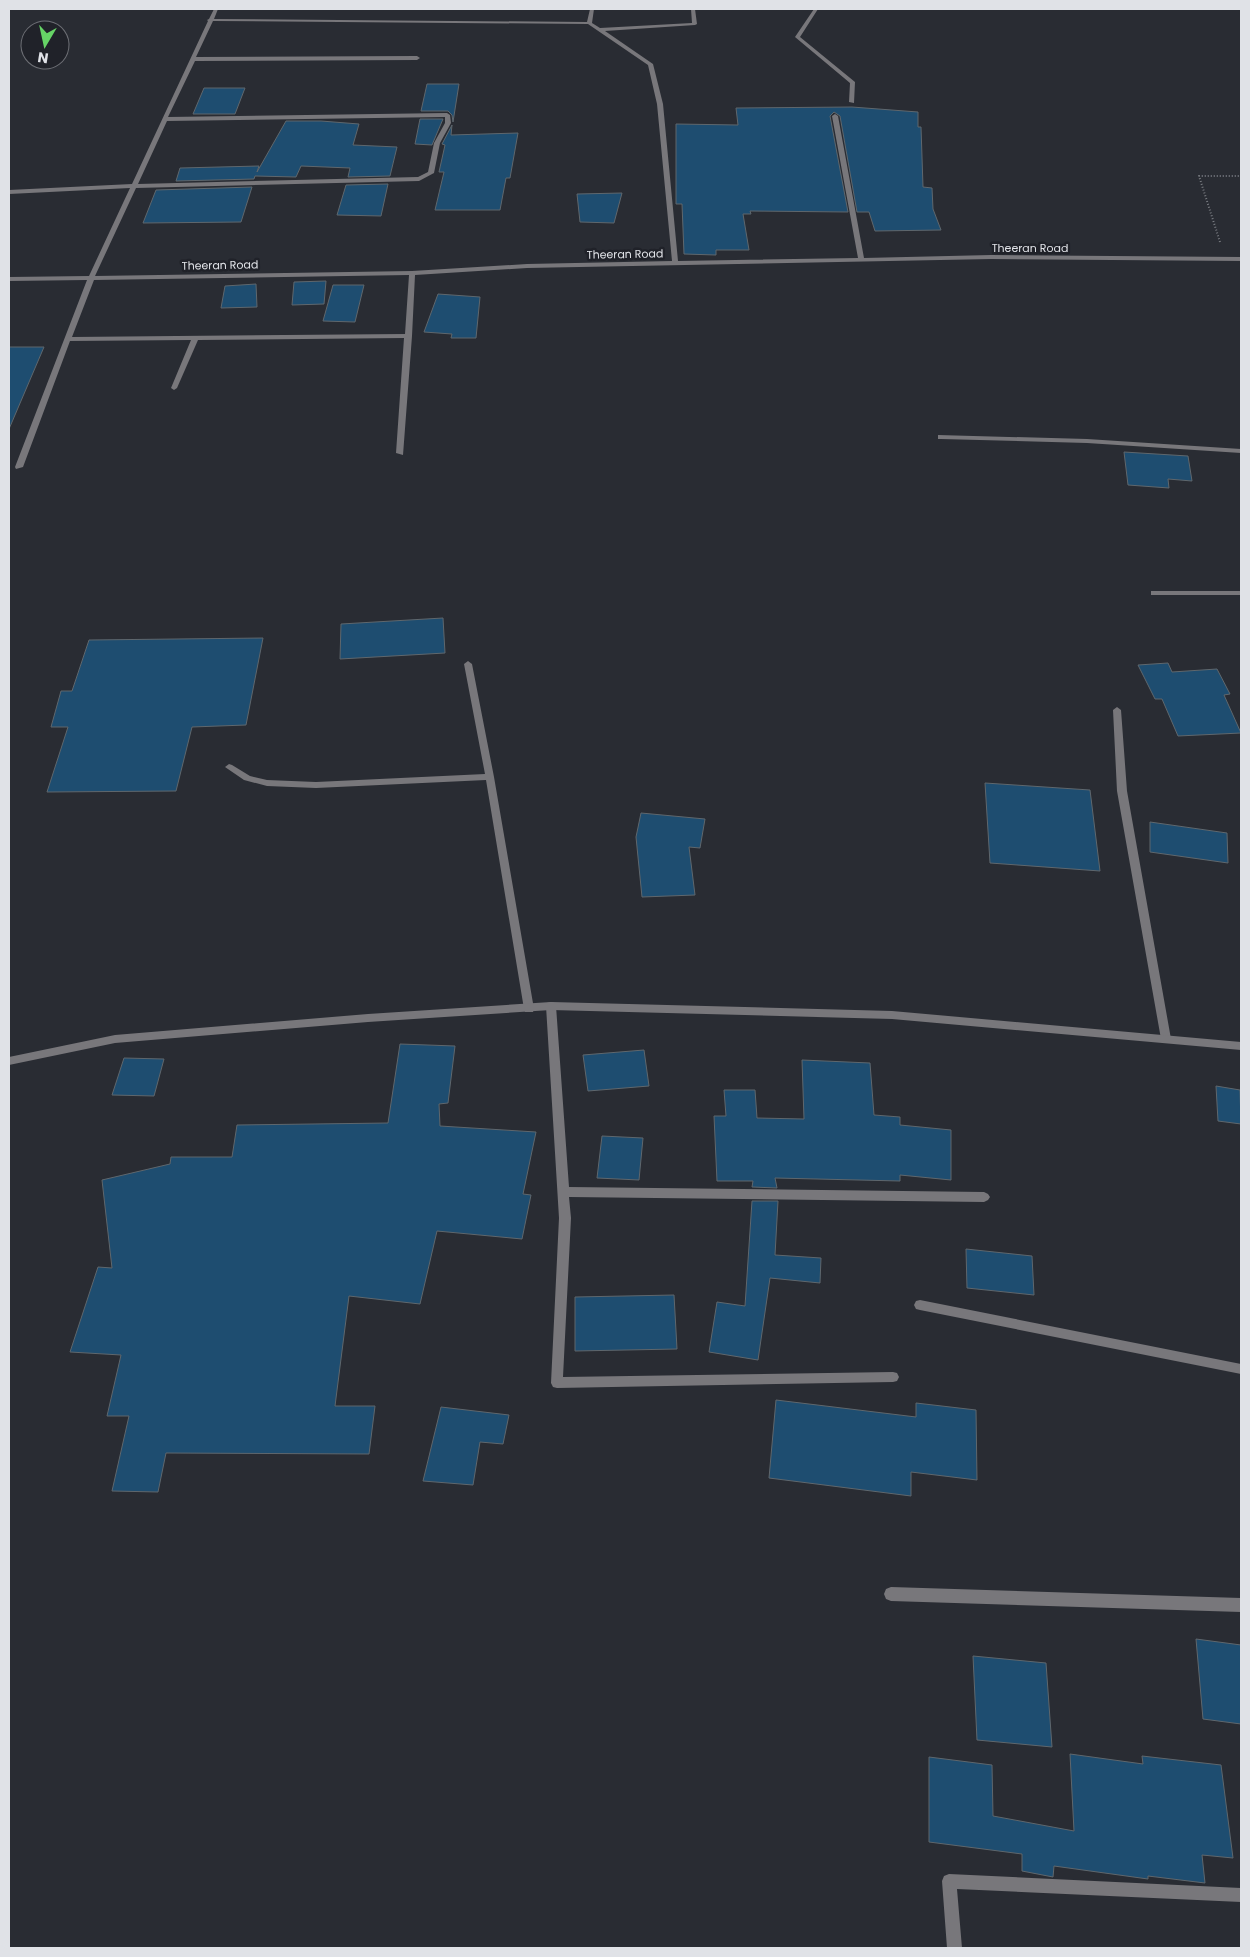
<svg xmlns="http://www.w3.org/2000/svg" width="1250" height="1957" font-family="Poppins,sans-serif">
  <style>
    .building { fill: #1e4d70; stroke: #5f676d }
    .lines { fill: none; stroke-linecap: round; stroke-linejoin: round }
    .path { stroke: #787b81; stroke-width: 2; stroke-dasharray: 1 2; stroke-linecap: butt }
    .minor { fill: #78777b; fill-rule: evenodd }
    .tertiary { fill: #78777b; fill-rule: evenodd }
    .labels { text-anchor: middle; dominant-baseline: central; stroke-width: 5; stroke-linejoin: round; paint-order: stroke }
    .far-street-label { font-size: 11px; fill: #e0e2e7; stroke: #202229 }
  </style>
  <rect width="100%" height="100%" fill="#292c33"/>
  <g class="building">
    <polygon points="427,84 459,84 453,122 452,115 448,111 421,111"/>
    <polygon points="204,88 245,88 235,114 193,114"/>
    <polygon points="852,107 918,112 918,127 921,127 923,187 932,188 933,209 941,230 875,231 869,212 857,212 840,116 834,112 830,116 848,212 750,211 751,214 743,214 749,250 716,250 716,255 684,254 682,204 676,204 676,124 738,125 736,108"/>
    <polygon points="420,119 443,119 432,145 415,144"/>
    <polygon points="286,121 321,121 359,124 353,145 397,147 390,176 348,177 350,168 301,166 296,177 255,176 254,179 176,181 180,168 259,166 257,172"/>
    <polygon points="452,125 451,135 518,133 510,178 506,178 500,210 435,210 444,172 439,172 445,145 442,144"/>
    <polygon points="388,184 381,216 337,215 346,185"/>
    <polygon points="252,187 241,222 143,223 156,190"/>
    <polygon points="622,193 614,223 580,222 577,194"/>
    <polygon points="326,281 324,304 292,305 294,282"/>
    <polygon points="256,284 257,307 221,308 225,286"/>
    <polygon points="333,285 364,285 355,322 323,321"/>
    <polygon points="438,294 480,297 476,338 451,338 452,334 424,332"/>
    <polygon points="9,347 44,347 9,429"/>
    <polygon points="1124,452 1188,456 1192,481 1168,479 1169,488 1128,485"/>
    <polygon points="443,618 445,653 340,659 341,624"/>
    <polygon points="263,638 246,725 192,727 176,791 47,792 68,727 51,727 61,691 72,691 89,640"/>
    <polygon points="1168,663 1172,672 1217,669 1230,694 1224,695 1241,733 1178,736 1162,699 1155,699 1138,665"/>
    <polygon points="985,783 1090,790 1100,871 990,863"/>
    <polygon points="641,813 705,819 700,848 689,847 695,895 642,897 636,837"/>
    <polygon points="1150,822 1227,833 1228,863 1150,852"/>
    <polygon points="400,1044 455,1046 448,1103 439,1104 440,1126 536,1132 523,1194 531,1195 522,1239 437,1231 420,1304 349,1296 335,1406 375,1406 369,1454 166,1453 158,1492 112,1491 129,1416 107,1416 121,1355 70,1352 98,1267 112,1268 102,1180 170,1164 171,1157 232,1157 237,1125 388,1123"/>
    <polygon points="644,1050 649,1086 588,1091 583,1055"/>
    <polygon points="124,1058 164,1059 154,1096 112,1095"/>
    <polygon points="802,1060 870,1063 874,1115 900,1117 900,1125 951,1130 951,1180 900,1175 900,1181 775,1178 777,1188 752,1187 753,1181 717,1181 714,1116 726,1116 724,1090 755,1090 757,1118 804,1119"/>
    <polygon points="1216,1086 1240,1090 1241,1124 1218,1121"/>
    <polygon points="602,1136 643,1138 639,1180 597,1178"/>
    <polygon points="752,1201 778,1201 775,1255 821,1258 820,1283 770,1278 758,1360 709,1352 717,1302 745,1306"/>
    <polygon points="966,1249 1032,1256 1034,1295 967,1288"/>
    <polygon points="674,1295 677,1349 575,1351 575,1297"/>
    <polygon points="776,1400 916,1417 916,1403 976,1410 977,1480 911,1472 911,1496 769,1478"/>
    <polygon points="441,1407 509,1415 503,1444 480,1442 473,1485 423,1481"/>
    <polygon points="1196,1639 1241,1645 1241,1724 1203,1719"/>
    <polygon points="973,1656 1046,1663 1052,1747 977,1740"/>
    <polygon points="1070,1754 1143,1764 1142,1756 1221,1765 1233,1858 1202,1855 1205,1883 1148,1876 1148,1879 1054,1866 1053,1877 1022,1871 1022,1854 929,1842 929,1757 992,1765 993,1816 1074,1831"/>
  </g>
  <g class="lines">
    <polyline class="path" points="1220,242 1199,176 1241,176"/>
    <g class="minor">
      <path d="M214,9h4l-4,10 373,3 3,-13h4l-2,14 8,5 92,-5 -1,-14h4l2,15 -2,1 -90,6 48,33 10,40 15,157 180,-3 -26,-142 3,-2 3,2 26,142 127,-3 250,2v4l-250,-2 -464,9 -112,7 -3,61 -9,119 -7,-2 8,-115 -206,2 -21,48 -3,2 -3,-2 20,-48 -121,1 -47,126 -7,2 -1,-2 72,-187 -78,1v-4l80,-1 41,-88 -121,6v-4l123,-6 76,-163 -1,-1 2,-1zM213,21l375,3 60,41 9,39 15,157 -145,3 -115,7 -317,5 41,-88 283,-7 15,-8 6,-30 11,-20 -1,-8 -3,-2 -279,4 27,-56 222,-1 3,-2 -3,-2 -221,1zM445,117v6l-11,20 -6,29 -10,5 -280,7 29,-63zM409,275l-4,59 -333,3 22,-57z"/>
      <polygon points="814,9 818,9 800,37 855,82 854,103 849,102 850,83 795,37"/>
      <polygon points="938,435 1087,439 1241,449 1241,453 1087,443 941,439 938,439"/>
      <rect x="1151" y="591" width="90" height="4"/>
      <polygon points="468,661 472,664 494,777 534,1009 533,1012 525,1012 524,1009 486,780 316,788 267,786 244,780 225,767 229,764 232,765 250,776 267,780 316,782 485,774 464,664"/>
      <polygon points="1117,707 1121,710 1127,791 1171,1039 1170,1042 1162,1042 1161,1039 1117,791 1113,710"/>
      <polygon points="551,1002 555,1003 556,1006 569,1187 984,1192 988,1194 990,1197 988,1200 984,1202 569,1197 571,1218 563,1377 893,1372 897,1373 899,1377 897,1381 893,1382 557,1388 553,1387 551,1383 559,1218 546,1006 547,1003"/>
      <polygon points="920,1300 1241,1364 1241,1374 920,1310 916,1309 914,1305 916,1301"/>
      <polygon points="891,1587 1241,1598 1241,1612 891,1601 886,1599 884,1594 886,1589"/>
      <polygon points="949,1874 1241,1888 1241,1902 957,1889 962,1948 947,1948 942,1881 944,1876"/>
    </g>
    <polygon class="tertiary" points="551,1002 892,1011 1241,1042 1241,1050 892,1019 551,1010 368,1022 115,1043 9,1065 9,1057 115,1035 368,1014"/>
  </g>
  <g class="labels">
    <g class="far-street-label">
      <text x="1030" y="248">Theeran Road</text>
      <text transform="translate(625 254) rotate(-1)">Theeran Road</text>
      <text transform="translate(220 265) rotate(-1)">Theeran Road</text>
    </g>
  </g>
  <rect width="1250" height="1957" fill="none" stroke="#e0e2e7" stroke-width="20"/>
  <g transform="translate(45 45) rotate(189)"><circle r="24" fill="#202229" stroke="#6d6f75"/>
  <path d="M0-4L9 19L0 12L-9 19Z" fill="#66d466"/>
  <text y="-8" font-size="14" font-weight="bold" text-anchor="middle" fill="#e0e2e7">N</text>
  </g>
</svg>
